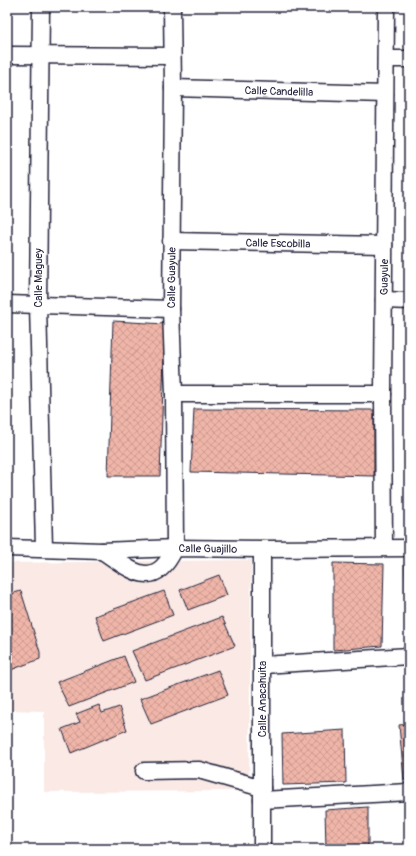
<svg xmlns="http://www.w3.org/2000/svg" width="416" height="856" font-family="Pangolin,sans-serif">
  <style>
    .built { fill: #fae9e5 }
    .building { fill: url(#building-cross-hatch); stroke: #22223b }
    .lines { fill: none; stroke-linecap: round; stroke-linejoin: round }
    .minor-casing { stroke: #22223b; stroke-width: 19 }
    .minor { stroke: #fff; stroke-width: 16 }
    .labels { text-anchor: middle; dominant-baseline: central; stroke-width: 3; stroke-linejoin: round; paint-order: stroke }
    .street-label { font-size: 11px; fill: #22223b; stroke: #fff }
  </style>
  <defs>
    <pattern id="building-cross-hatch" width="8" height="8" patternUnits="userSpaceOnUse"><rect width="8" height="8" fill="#efb5a8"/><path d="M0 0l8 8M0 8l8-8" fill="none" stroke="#cd9b92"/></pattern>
  </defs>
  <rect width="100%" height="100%" fill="#fff"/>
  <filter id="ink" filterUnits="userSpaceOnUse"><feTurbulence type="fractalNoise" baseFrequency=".025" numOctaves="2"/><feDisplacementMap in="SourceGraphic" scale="8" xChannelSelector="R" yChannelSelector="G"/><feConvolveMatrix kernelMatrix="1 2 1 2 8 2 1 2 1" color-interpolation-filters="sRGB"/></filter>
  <g filter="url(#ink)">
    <polygon class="built" points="251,560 249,791 44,792 44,711 7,710 7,563"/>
    <g class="building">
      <polygon points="113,321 165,324 160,476 108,476"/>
      <polygon points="194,409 374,410 374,476 191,472"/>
      <polygon points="333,563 384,564 382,646 333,650"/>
      <polygon points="405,563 409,563 409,601 406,602"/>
      <polygon points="219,575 227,595 188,610 180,590"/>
      <polygon points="21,591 40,652 40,659 8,671 7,668 7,595"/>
      <polygon points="164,591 173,615 104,641 95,616"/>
      <polygon points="222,617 235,646 145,680 132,651"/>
      <polygon points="124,656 134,682 69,707 57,682"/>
      <polygon points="218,670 228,695 151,724 140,699"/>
      <polygon points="99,705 102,713 119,707 127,730 71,753 62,729 80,722 76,714"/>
      <polygon points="409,724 409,780 404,780 399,725"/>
      <polygon points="345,730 346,783 283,785 282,734"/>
      <polygon points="368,807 368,849 326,849 325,810"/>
    </g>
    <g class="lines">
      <g class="minor-casing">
        <g id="minor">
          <polyline points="41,7 38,304 44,548"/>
          <polyline points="7,55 172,56"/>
          <polyline points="386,59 409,59"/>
          <path id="s1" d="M173,88l212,6"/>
          <path id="s2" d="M171,241l213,4"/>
          <polyline points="384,300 409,301"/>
          <polyline points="7,304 171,309"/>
          <polyline points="174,394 383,394"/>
          <path id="s3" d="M384,547l-1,-153 3,-387"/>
          <path id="s4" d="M7,548l95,3 73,-3 87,1 147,-1"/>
          <polyline points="262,549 262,849"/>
          <path id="s5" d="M102,551c30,19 52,42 73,-3l-1,-154 -3,-85 2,-221 -1,-81"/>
          <polyline points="263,665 409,656"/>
          <polyline points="144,771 199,770 262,788"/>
          <polyline points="262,800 409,792"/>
        </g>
      </g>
      <use href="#minor" class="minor"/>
    </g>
  </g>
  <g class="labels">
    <g class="street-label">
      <text stroke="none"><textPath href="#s1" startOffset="106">Calle Candelilla</textPath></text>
      <text stroke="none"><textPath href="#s2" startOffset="107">Calle Escobilla</textPath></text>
      <text stroke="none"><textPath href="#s3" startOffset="270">Guayule</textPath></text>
      <text transform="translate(38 278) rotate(-90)">Calle Maguey</text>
      <text stroke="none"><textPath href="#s5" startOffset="362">Calle Guayule</textPath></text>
      <text stroke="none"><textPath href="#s4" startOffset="201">Calle Guajillo</textPath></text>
      <text transform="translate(262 699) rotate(-90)">Calle Anacahuita</text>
    </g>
  </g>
  <rect width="416" height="856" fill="none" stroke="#fff" stroke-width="24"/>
  <rect x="12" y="12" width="392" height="832" fill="none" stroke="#22223b" stroke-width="1.5" filter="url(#ink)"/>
</svg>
